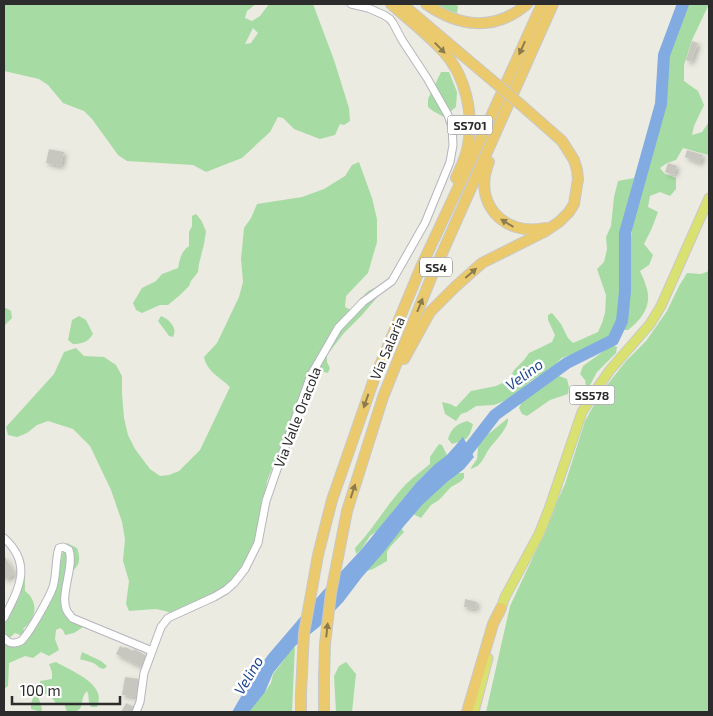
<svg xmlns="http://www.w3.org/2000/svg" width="713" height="716" font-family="'Exo 2',sans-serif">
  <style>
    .green { fill: #a6dca4; fill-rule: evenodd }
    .water { fill: #81abe1 }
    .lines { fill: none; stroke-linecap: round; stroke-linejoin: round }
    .river { stroke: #81abe1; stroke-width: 12 }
    .building { fill: #c8c7bf; filter: url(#shadow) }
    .minor-casing { stroke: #b6b4be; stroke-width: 9 }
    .major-casing { stroke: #c8c8c8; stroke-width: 11 }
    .highway-casing { stroke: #c8c8c8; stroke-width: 12 }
    .minor { stroke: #fff; stroke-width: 7 }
    .major { stroke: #d9e171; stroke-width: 9 }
    .highway { stroke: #ebca6d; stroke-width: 10 }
    .highway-bridge-casing { stroke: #c8c8c8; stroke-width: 12; stroke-linecap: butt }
    .highway-bridge { stroke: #ebca6d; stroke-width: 10 }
    .oneway { fill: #8c7b4c }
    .labels { text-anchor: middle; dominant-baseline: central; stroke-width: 5; stroke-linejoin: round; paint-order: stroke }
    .shield { fill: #fff; stroke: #6b6b6b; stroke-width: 1 }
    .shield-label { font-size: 12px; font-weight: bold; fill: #2c2c2c }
    .street-label { font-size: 14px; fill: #2c2c2c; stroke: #fff }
    .water-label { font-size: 15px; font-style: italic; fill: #1e468f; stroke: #fff }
  </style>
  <defs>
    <filter id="shadow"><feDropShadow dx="2.5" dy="2.5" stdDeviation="2.5" flood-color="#0004"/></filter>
  </defs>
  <rect width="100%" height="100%" fill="#ecebe1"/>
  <g class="green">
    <path d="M4,4h252l-9,7 -2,7 7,3 8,-5 9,-12h44l21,56 15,48 1,13 -6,4 -4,-1 -5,11 -15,4 -26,-10 -11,-11 -5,-1 -8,15 -28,26 -36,14 -13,-7 -66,-4 -9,-6 -26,-36 -8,-8 -21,-8 -15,-18 -9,-6 -35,-8zM253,28l5,5 -7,10 -6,1z"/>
    <polygon points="436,4 454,4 458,6 457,13 437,7"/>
    <path d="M684,4h25l-17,36 -8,25v16l14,10 6,14 -10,21 -2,9 10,-3 7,-10v33l-26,-7 -7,12 -9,3 -7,5 5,6 11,4v11l-6,7 -10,-4 -10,4 -2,11 10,5 -6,16 -8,16 9,11 -4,10 -9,6c2,5 5,10 6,15 7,19 -4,33 -18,44h-4l4,-27 2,-57 3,-26 28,-110 6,-36v-22z"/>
    <polygon points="441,72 449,72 457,92 456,107 444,117 433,111 428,107 428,99"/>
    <path d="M359,162l13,36 5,21v23l-9,31 -22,23 -1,11 6,3 8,-3c4,-14 9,-18 23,-21l-2,8 -18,21 -18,18 -17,22v7l3,6 -2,5 -8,-2 -2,-4 -15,30 -2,19 -19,45 -8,3 -7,17 -2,16 -9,41 -4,12 -11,20 -14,15 -26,17 -10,9 -11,5 -15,-5 -9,-2 -27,2 -3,-7 3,-23 -6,-20 2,-22 -3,-17 -11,-32 -21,-44 -17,-17 -25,-8 -11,4 -10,8 -10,4 -9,-2 -2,-8 48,-53 10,-22 12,-4 8,8 20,1 12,8 6,11v18l2,24 4,17 7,14 15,20 10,7 9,-1 10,-4 21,-21 30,-63c-10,-10 -23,-15 -26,-30l13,-14 22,-46 4,-15 -2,-23 3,-31 7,-10 6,-14 45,-7 22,-8 21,-13 7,-11z"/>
    <polygon points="634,178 629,200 621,256 621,280 618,320 612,333 602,342 576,353 562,358 549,370 531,381 509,399 494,405 476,406 467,412 461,414 456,421 445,414 442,402 450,404 456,407 471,391 496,386 509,380 514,370 524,360 529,353 552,342 555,335 548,320 548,315 552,313 561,324 568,338 573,343 598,332 602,323 605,313 606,295 597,269 604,262 607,249 606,237 611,226 614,197 618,181"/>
    <path d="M196,214l5,6 5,11 -2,13 -5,20 -1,8 -7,9 -2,5 -9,9 -12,10h-8l-18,8 -6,-3 -3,-7 9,-15 14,-7 6,-7 16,-6c2,-10 3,-16 11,-22v-14l3,-6v-10z"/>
    <polygon points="709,271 709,712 486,712 510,606 543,536 550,517 565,484 585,421 600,394 626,361 646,341 667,311 679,286 687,273 701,274"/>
    <polygon points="4,308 6,308 11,311 12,318 4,326"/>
    <path d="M79,316l7,4 7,14c-5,8 -11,10 -20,10l-5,-4 4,-20z"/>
    <path d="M161,316c8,3 17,12 12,21l-4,-1 -11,-15z"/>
    <polygon points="612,345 617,347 616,353 597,372 590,385 586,387 585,380 580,374 583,366"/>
    <polygon points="559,376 567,379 569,387 568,394 550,400 527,416 522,414 519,408 525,395 535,387"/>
    <path d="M508,418c1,10 -13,23 -19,31 -6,9 -7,17 -19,20l7,-10 1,-11 4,-11 9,-5z"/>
    <path d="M467,421l6,3c-4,15 -6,16 -21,20l-4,-5c3,-11 9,-15 19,-18z"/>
    <path d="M439,444l3,1 5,10 -4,7 -10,4 -17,17 -39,48 -7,5 -9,14 -5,4 -1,-6c19,-20 32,-44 51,-64 7,-7 16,-13 24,-20v-7z"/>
    <polygon points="458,473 464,473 464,478 460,482 451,487 439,500 431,505 421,518 413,514 417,506"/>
    <polygon points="402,529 404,532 390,547 387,552 387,561 373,569 364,572 395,535"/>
    <path d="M67,543l10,5c4,11 3,18 -7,25 3,-12 6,-20 -4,-29z"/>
    <polygon points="63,551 69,554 64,610 66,616 83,627 74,633 65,635 63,630 60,628 56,630 55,639 59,650 49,656 41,652 33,658 25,656 9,663 8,686 4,689 4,641 20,645 28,639 57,580"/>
    <path d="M23,576h2v15c8,5 12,17 8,25 -2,6 -6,9 -10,13l2,3 -5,3 -5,-2 -7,6 -4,-4v-26l7,3 9,-16z"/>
    <polygon points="295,646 292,712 248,712 255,701 265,692 271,683 273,674 284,660 287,653"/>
    <path d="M82,652l19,9 6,5 -3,3c-5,-1 -5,-2 -9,-5 -4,-3 -10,-3 -15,-5z"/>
    <path d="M56,662c15,9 52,22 41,45h-6c-4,-6 -1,-10 -4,-16 -10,10 2,21 -20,21l-3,-9 -7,2 -4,-6 -13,-9v-9l12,-2v-7l-3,-8z"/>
    <polygon points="346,662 356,674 352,712 336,712 334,676 339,666"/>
    <polygon points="34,696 38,696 42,709 41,712 31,709 31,703"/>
  </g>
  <polygon class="water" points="463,437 474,457 464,469 447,482 423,504 404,526 383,553 362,577 343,602 319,627 295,646 273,673 265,692 249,712 232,712 253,676 268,655 321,593 361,550 416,483 433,466 447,455"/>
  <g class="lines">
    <polyline class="river" points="457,459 468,450 495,415 567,363 613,340 622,321 625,291 625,233 661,104 664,55 683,4"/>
  </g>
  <g class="building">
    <polygon points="692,41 698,43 691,62 686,60"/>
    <polygon points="49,149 64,152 61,166 46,163"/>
    <polygon points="687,150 703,155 700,163 685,157"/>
    <polygon points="668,163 677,166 674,175 665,172"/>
    <polygon points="4,555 15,574 4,580"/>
    <polygon points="465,599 477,602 476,609 464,607"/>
    <polygon points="120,646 124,648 125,647 133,651 134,649 147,656 142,667 116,654"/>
    <polygon points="125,677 139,679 136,697 122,695"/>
    <polygon points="126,703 136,708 134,712 121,712"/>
  </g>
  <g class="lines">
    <g class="minor-casing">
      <g id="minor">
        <path d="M4,538c29,26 15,51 0,80"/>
        <path d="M4,638c3,2 5,6 10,5 2,0 5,-1 7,-2 8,-7 28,-43 32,-54 4,-13 2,-27 6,-39l4,-1 6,3c6,16 -10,45 -2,61 0,1 5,6 5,7l80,33"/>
        <polyline points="136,712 140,702 144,673 161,627 168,618 214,597 226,590 234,583 245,569 258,543 266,501 276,472 311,375 338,328 363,302 392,281 425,223 450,162 453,145 452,127 448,115 427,78 402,40 393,23 390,19 384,15 368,8 351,4"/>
      </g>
    </g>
    <g class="major-casing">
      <g id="major">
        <polyline points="499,614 505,597 539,534 549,509 582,412 596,390 610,370 650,324 661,306 709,198"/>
        <polyline points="474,712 488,658"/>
      </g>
    </g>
    <g class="highway-casing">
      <g id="highway">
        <path d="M391,4c17,15 35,29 51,46 24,25 33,66 25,100 -2,9 -7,19 -11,28"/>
        <polyline points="402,4 493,81"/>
        <path d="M426,4c33,23 69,28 101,0"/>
        <path d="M489,162c-17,40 14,75 56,66"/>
        <polyline points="404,359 430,312 455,287 482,263 544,232 559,222 569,212 574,204 578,179 577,170 574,160 562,141 520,104"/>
        <polyline points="301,712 301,693 304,633 318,555 332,500 373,382 421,267 478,145 542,4"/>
        <polyline points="324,712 324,678 325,644 331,593 347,511 383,397 431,278 553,4"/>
        <polyline points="467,712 493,624 501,608"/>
      </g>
    </g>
    <use href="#minor" class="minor"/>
    <use href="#major" class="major"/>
    <use href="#highway" class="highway"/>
    <g class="highway-bridge-casing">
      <polyline id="highway-bridge" points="493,81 520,104"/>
    </g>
    <use href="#highway-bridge" class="highway-bridge"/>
  </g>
  <defs><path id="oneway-solid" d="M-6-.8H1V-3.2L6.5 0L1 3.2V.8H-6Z" transform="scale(1.25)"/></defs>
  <g class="oneway">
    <use href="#oneway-solid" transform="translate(440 48) rotate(46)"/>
    <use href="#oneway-solid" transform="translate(522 48) rotate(114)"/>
    <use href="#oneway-solid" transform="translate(507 223) rotate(-149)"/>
    <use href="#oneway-solid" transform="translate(471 273) rotate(-41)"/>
    <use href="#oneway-solid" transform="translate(420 305) rotate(-68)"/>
    <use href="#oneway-solid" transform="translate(366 401) rotate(109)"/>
    <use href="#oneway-solid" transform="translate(353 491) rotate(-72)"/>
    <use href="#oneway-solid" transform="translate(327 630) rotate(-84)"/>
  </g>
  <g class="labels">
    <g class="shield">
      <rect x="447.5" y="115.5" width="45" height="19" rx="4"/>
      <rect x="420" y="257.5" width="32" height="19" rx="4"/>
      <rect x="569.5" y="385.5" width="45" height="19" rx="4"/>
    </g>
    <g class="shield-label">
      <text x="470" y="125">SS701</text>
      <text x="436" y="267">SS4</text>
      <text x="592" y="395">SS578</text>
    </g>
    <g class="street-label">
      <text transform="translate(387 348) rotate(-67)">Via Salaria</text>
      <text transform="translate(297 417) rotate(-69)">Via Valle Oracola</text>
    </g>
    <g class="water-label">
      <text transform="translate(524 374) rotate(-36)">Velino</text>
      <text transform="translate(248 675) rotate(-59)">Velino</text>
    </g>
  </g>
  <rect width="713" height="716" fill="none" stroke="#2c2c2c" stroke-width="10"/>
  <path d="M12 696v8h108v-8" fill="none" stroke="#2c2c2c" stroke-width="2.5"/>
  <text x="20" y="696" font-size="15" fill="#2c2c2c" stroke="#ffffff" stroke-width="4" paint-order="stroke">100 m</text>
</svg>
